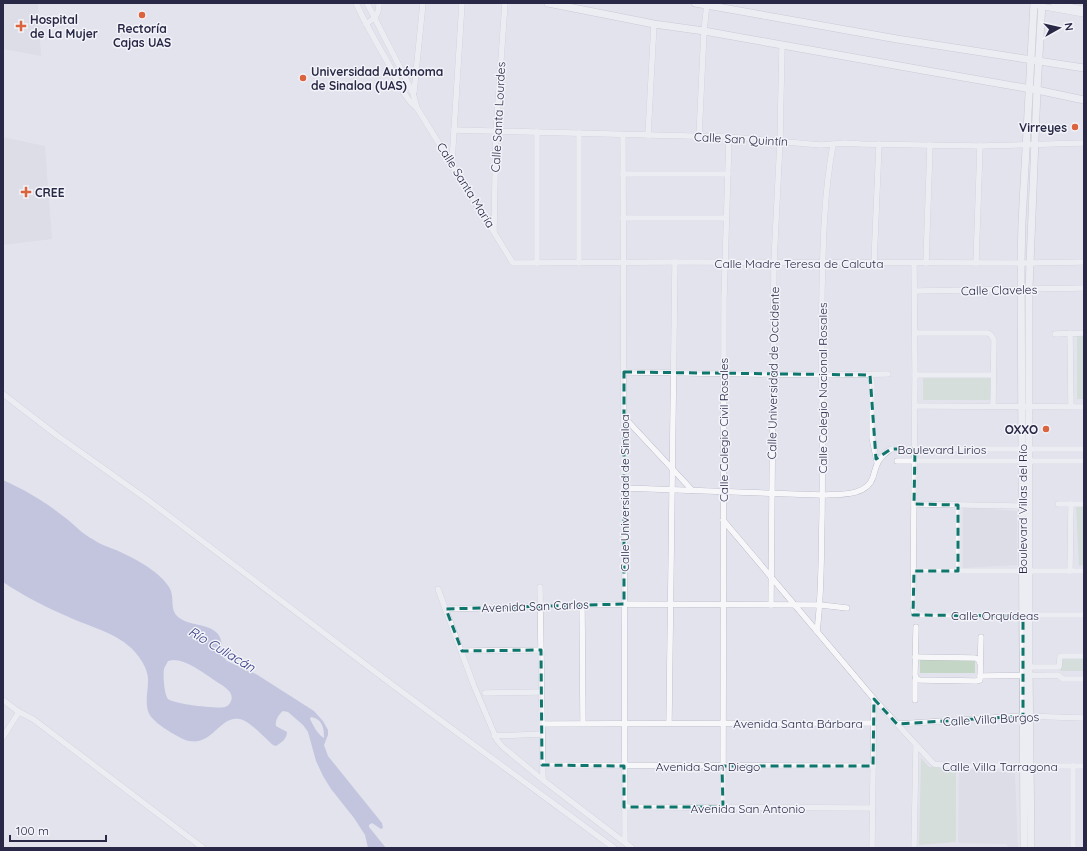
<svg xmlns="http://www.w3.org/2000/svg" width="1087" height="851" font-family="Quicksand,sans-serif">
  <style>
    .built { fill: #d4d4e2 }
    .green { fill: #c4d7c6 }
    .water { fill: #9ba1cf; fill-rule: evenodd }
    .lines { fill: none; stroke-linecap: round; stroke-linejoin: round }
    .minor-casing { stroke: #ababbb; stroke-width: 6 }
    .tertiary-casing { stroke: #ababbb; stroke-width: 8 }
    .minor { stroke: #f7f7fa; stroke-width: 5.5 }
    .tertiary { stroke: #f7f7fa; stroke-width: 7 }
    .marked { fill: none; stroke: #0f766e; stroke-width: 3; stroke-dasharray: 8 5; stroke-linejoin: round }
    .poi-dot { fill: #db633e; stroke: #f3f4f9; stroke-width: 1.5 }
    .labels { text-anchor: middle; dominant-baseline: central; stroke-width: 3; stroke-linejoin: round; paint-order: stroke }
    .poi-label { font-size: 12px; font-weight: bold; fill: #292947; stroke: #f3f4f9; text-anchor: start }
    .street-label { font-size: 12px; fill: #292947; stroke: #f3f4f9 }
    .water-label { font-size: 13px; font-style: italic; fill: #2f347f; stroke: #f3f4f9 }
  </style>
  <rect width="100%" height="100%" fill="#e3e3ed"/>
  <g class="built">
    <polygon points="3,3 38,3 41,56 3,49"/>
    <polygon points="3,137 45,146 52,239 3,245"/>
    <polygon points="963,507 1017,511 1017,565 963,568"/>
    <polygon points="959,769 1015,773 1018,848 1009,848 1006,844 958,843"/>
  </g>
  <g class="green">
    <rect x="1077" y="336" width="7" height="63"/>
    <polygon points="923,377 993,378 993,400 923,400"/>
    <polygon points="1076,506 1084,506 1084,565 1079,566"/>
    <rect x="1061" y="656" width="23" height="15"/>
    <rect x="920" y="659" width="55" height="14"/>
    <polygon points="921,758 929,767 956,767 956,842 919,845"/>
  </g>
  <path class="water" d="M3,480c22,10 41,21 60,36 11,8 19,18 31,24 7,5 15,7 22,10 13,6 28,13 40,23 5,4 13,12 15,18 3,9 -1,19 7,26 11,9 29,6 39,16 8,8 2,20 10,28l29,13 58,37 9,10 5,9v5l-4,10 4,11 54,67 1,5 -2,1 -9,-6 -3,2v2l17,21h-18l-3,-13 -11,-17 -23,-29 -8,-13 -7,-15 -8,-29 -5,-7 -15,-13 -5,-1c-4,3 -8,9 -7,15l11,6c0,7 -6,11 -11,14l-3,-1c-8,-7 -24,-25 -34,-26 -21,-3 -28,32 -56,20 -10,-5 -32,-17 -35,-28 -3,-10 0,-20 0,-30 1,-12 -10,-27 -18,-34 -16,-14 -38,-20 -57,-28 -25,-11 -48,-22 -70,-37zM173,660c14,0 29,12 41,20 7,5 21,11 17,21 -1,3 -3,5 -6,6 -7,2 -52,-3 -57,-8 -4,-5 -5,-24 -4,-30 1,-3 3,-6 4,-8zM311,717c11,2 13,10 13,21 -6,-3 -11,-13 -14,-19z"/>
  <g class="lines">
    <g class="minor-casing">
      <g id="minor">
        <path d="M356,3c9,20 20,39 31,58 8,14 17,38 30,47"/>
        <polyline points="367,3 413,93 417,108 513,263 675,262 1029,263 1084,262"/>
        <polyline points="1053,3 1082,9"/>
        <polyline points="1034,5 1084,14"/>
        <path d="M366,24c9,-6 13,-9 13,-21"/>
        <polyline points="414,92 423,3"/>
        <polyline points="454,130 729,137 821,145 845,143 861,144 980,146 1084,143"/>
        <polyline points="537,132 537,263"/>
        <polyline points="623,135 625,842"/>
        <polyline points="648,135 654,24"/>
        <polyline points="699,136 704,31 707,3"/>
        <polyline points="452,162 462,3"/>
        <polyline points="623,174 728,174"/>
        <polyline points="623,218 726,218"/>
        <polyline points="494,231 496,131 505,3"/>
        <polyline points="579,263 579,133"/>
        <polyline points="874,263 879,144"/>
        <polyline points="914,263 915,375 913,606 914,612 921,615 1084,615"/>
        <polyline points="926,263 930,145"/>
        <polyline points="976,263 980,146"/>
        <polyline points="915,291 1084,288"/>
        <polyline points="915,333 988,333 991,335 994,340 993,406"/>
        <polyline points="1070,333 1071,406"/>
        <polyline points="1055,334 1084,333"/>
        <polyline points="624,372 821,375 888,374"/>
        <polyline points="870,375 872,383 872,438 877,462"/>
        <polyline points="915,375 993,375"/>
        <polyline points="3,394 55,434 148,500 394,686 614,848"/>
        <polyline points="915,406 1084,407"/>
        <polyline points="624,417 692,490"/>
        <polyline points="897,461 1084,461"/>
        <path d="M624,488l198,7c16,-1 45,2 51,-18 4,-14 5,-19 18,-28h193"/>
        <polyline points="914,504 1022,506"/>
        <polyline points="1058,504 1084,504"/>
        <polyline points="723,520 874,699 934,764 950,766 1084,766"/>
        <polyline points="914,571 1084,571"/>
        <polyline points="958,571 958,505"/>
        <polyline points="1070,571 1071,504"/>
        <polyline points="540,587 543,780"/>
        <polyline points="438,589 474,686 497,740 503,747 543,780 632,848"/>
        <polyline points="582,605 583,723"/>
        <polyline points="771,605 774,262 780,141 782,46"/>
        <polyline points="446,609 624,604 821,605 847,608"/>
        <polyline points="916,627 915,675 916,678 919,680 976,681 980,680 981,637"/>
        <path d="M817,631c5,-38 4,-76 5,-114 1,-75 -1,-150 0,-225 1,-49 2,-99 11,-147"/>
        <polyline points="462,651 541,650"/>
        <polyline points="915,657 975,658 978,659 980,663"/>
        <polyline points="1026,667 1059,667 1060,657 1061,656 1084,656"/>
        <polyline points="980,676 1058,675 1063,679 1084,679"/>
        <polyline points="485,693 541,692"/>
        <polyline points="3,700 19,712 33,719 203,848"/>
        <polyline points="915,700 915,680 917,679"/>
        <polyline points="669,723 675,262"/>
        <polyline points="542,724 874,723"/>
        <polyline points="897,724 1023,716 1084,718"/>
        <polyline points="494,736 542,734"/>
        <polyline points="3,737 19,712"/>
        <polyline points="542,765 873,766"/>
        <polyline points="1073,766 1073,848"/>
        <polyline points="624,807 872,808"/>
        <polyline points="723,807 724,299 729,137"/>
        <polyline points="872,848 874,699"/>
        <polyline points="914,848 916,746"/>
      </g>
    </g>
    <g class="tertiary-casing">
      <g id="tertiary">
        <polyline points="548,3 654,24 704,31 928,71 1037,90 1084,100"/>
        <polyline points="695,3 897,39 1084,68"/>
        <polyline points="1024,848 1021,263 1022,222 1034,3"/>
        <polyline points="1031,848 1029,667 1029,289 1037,90 1042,3"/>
      </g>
    </g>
    <use href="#minor" class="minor"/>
    <use href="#tertiary" class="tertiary"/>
  </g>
  <path d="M0 0H1087V851H0ZM624,372l246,3 6,84 15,-10h24l-1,55 44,1v66h-44l-1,44 110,1v100l-126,8 -23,-25 -1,67h-151l1,41h-99v-41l-82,-1 -1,-115 -79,1 -16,-42 178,-5z" fill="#e3e3ed" fill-opacity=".55" fill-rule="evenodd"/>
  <path class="marked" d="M624,372l246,3 6,84 15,-10h24l-1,55 44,1v66h-44l-1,44 110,1v100l-126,8 -23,-25 -1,67h-151l1,41h-99v-41l-82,-1 -1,-115 -79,1 -16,-42 178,-5z"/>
  <g class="poi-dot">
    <circle cx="142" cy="15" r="4"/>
    <path d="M19 20h4v4h4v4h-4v4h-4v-4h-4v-4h4z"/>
    <circle cx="303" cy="78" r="4"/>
    <circle cx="1075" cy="127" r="4"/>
    <path d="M24 186h4v4h4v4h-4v4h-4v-4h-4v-4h4z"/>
    <circle cx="1046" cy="429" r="4"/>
  </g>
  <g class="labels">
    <g class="poi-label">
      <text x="30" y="19">Hospital<tspan x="30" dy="14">de La Mujer</tspan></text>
      <text x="142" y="28" text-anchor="middle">Rectoría<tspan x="142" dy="14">Cajas UAS</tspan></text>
      <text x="311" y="71">Universidad Autónoma<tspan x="311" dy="14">de Sinaloa (UAS)</tspan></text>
      <text x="1067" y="127" text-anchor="end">Virreyes</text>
      <text x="35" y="192">CREE</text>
      <text x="1038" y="429" text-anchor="end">OXXO</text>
    </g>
    <g class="street-label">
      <text transform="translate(498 117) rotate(-87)">Calle Santa Lourdes</text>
      <text transform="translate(741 139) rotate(3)">Calle San Quintín</text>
      <text transform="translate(466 185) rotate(58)">Calle Santa María</text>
      <text x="799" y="263">Calle Madre Teresa de Calcuta</text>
      <text transform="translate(999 290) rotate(-1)">Calle Claveles</text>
      <text transform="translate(773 373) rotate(-89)">Calle Universidad de Occidente</text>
      <text transform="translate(822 388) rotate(-90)">Calle Colegio Nacional Rosales</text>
      <text transform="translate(723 430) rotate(-90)">Calle Colegio Civil Rosales</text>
      <text x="942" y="449">Boulevard Lirios</text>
      <text transform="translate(624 493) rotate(-90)">Calle Universidad de Sinaloa</text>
      <text transform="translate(1022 509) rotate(-90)">Boulevard Villas del Río</text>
      <text transform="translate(535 606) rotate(-2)">Avenida San Carlos</text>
      <text x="995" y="615">Calle Orquídeas</text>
      <text transform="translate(991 719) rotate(-3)">Calle Villa Burgos</text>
      <text x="798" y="723">Avenida Santa Bárbara</text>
      <text x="708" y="766">Avenida San Diego</text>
      <text x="1000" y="766">Calle Villa Tarragona</text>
      <text x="748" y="808">Avenida San Antonio</text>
    </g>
    <g class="water-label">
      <text transform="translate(222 649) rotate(31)">Río Culiacán</text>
    </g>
  </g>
  <rect width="1087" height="851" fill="none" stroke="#292947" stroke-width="8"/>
  <g transform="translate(1059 28) rotate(82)" stroke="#f3f4f9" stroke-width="3" paint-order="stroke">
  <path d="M0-3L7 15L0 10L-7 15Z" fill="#292947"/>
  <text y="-6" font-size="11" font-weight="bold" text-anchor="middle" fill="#292947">N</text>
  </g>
  <path d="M10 835v6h96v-6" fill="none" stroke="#292947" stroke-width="2"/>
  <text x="16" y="835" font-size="12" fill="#292947" stroke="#f3f4f9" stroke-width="3" paint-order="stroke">100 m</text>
</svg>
